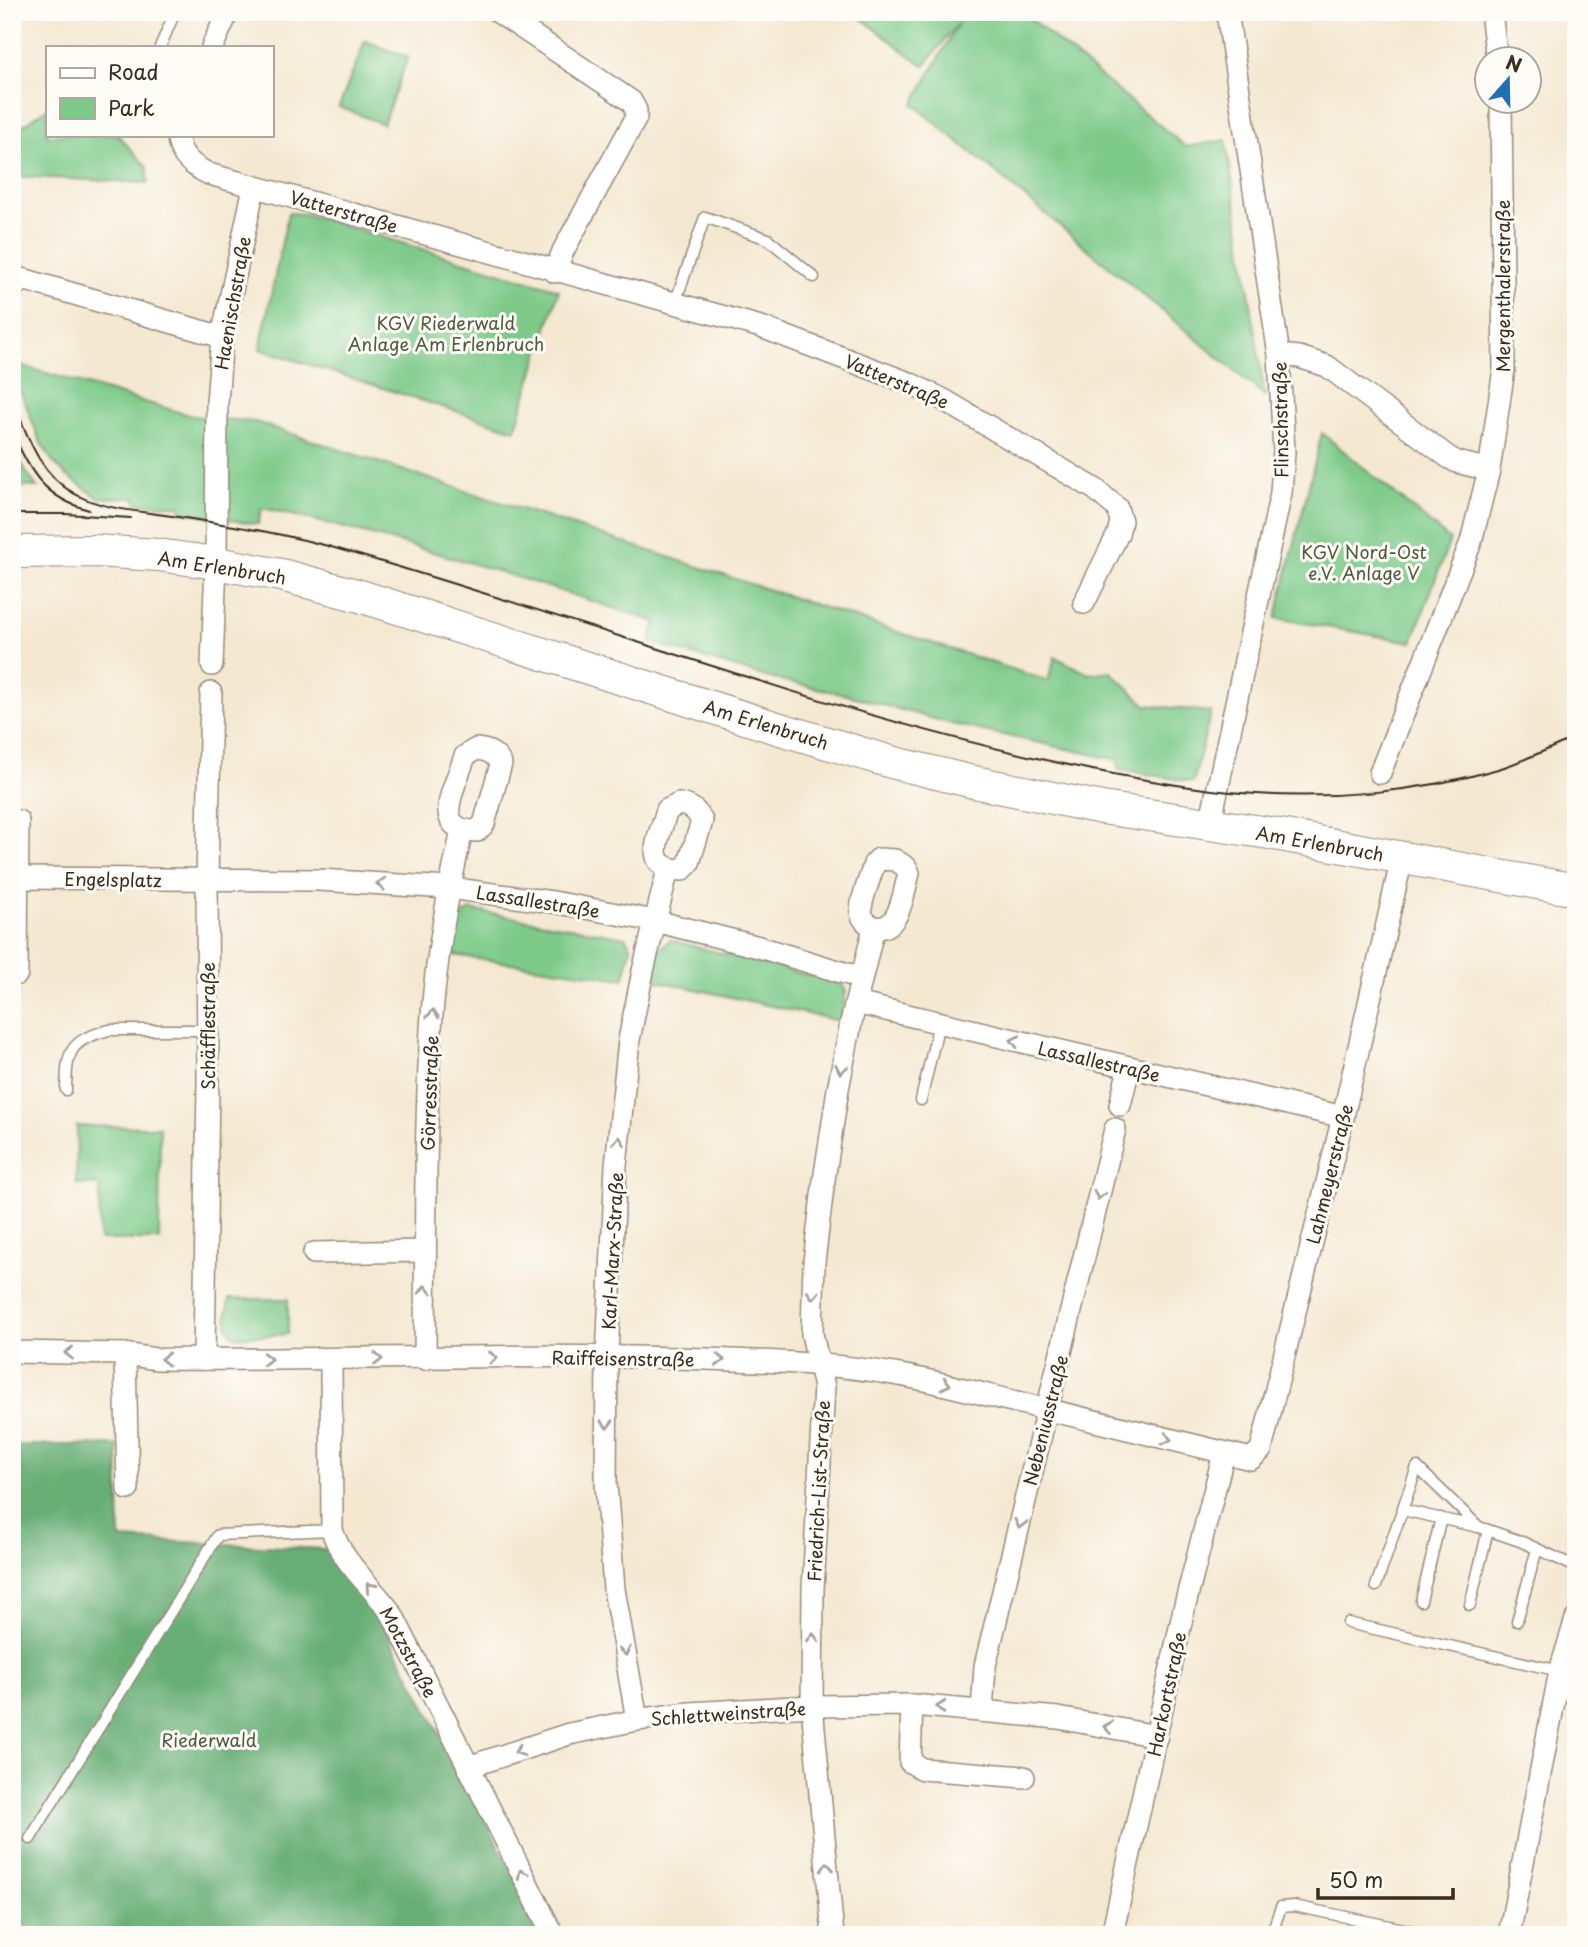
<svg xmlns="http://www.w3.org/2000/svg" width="1588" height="1947" font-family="'Playpen Sans',sans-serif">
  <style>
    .green { fill: #7dca89; stroke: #5c7a54; stroke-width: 2 }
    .forest { fill: #66ae75; stroke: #506c4a; stroke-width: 2 }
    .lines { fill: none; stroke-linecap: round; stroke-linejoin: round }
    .lane-casing { stroke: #988978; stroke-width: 13 }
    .street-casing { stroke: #988978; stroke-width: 24 }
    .secondary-casing { stroke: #988978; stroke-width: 34 }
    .lane { stroke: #fff; stroke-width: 10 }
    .street { stroke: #fff; stroke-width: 21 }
    .secondary { stroke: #fff; stroke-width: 32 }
    .tram { stroke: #3b2a1e; stroke-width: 2 }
    .oneway { stroke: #a79f9a }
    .labels { text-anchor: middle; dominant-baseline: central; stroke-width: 6; stroke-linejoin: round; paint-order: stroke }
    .street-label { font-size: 18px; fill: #3b2a1e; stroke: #fdfcf7 }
    .park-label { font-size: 18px; fill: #4f5a3e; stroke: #fdfcf7 }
  </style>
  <rect width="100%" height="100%" fill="#fdfcf7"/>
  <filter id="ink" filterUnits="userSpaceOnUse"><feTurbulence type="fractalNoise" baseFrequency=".0143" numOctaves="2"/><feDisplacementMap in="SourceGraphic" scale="14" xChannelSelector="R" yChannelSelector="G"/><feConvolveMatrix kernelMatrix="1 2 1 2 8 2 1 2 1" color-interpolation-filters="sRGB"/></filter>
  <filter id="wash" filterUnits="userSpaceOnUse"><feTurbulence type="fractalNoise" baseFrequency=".00686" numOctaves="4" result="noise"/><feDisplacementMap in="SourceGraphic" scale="28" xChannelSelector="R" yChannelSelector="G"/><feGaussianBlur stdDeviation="1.57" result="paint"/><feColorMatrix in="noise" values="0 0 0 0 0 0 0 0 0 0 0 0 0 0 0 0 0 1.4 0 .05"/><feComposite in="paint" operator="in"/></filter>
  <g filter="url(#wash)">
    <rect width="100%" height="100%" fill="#f4e8d1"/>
    <g class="green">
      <polygon points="853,12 1022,12 1186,147 1226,140 1265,396 913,104 959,22 924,66"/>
      <polygon points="365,41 408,57 383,124 339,107"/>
      <polygon points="47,108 47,135 118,135 147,167 148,183 12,176 12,134"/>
      <polygon points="288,213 305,214 559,290 515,430 260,349"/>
      <path d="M12,363l180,53 63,6 793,259 7,-24 34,17 21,-3 36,34 65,7 -18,70 -75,-13v-9l-166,-36 -104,-29 -78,-17 -120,-36 6,-20c-130,-43 -260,-84 -394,-114l-4,16 -78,-12 1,-6 -45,-3v-5h-37l-32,-22 -14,-14 -12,-19 -29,-73z"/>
      <polygon points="1322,433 1450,540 1412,642 1276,618"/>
      <polygon points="12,441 26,472 37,487 12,486"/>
      <polygon points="471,910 625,937 631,947 624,979 453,955 459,917"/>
      <polygon points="670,940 841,984 846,991 840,1021 654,980 659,949"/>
      <polygon points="77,1126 160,1127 159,1240 99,1240 100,1185 76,1184"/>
      <path d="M229,1299h59v35l-51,3c-16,-7 -9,-24 -8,-38z"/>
    </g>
    <polygon class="forest" points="12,1445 118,1445 120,1539 344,1550 545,1935 34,1935 12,1914"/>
  </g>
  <g filter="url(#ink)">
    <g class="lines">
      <g class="lane-casing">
        <g id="lane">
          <polyline points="160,47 175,12"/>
          <polyline points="12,293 32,282"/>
          <polyline points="675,303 705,217 768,239 814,277"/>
          <path d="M66,1090c1,-38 2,-49 43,-60h99"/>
          <polyline points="921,1100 939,1023"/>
          <polyline points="1403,1510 1478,1527"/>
          <polyline points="1376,1586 1417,1467 1479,1527 1520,1541 1576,1567"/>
          <polyline points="1421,1601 1441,1518"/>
          <polyline points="1470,1605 1488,1530"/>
          <polyline points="1517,1621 1537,1549"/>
          <polyline points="1348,1623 1560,1671"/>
          <polyline points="30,1839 218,1535 332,1530"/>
          <polyline points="1271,1935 1281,1907 1294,1906 1432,1935"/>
        </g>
      </g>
      <g class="street-casing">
        <g id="street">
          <polyline points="498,12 631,101 636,110 636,118 563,251 555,272"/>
          <polyline points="1491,12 1497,60"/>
          <polyline points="212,47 228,12"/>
          <path d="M178,135c0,20 14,31 31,39l552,153 148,56 35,17 151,89 22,19 4,13 -3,13 -34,69"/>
          <polyline points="12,276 222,337"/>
          <polyline points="1279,355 1299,357 1327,366 1448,457 1457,462 1489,470"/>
          <polyline points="212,665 216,563 217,403 222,337 254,187"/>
          <path d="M476,749c12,1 19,4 25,15l-17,60 -7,7c-49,0 -21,-46 -12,-75z"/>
          <polyline points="1380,773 1471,542 1489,470 1504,369 1501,102"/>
          <path d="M679,804c13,2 17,6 23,17l-13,42 -7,7c-42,-2 -22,-34 -15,-60z"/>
          <polyline points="12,821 18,821 17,974 12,974"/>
          <polyline points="1210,824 1281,493 1284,452 1279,355 1227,12"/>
          <path d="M879,859l16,1 11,7 3,6c-5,17 -9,60 -34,54 -7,-2 -13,-8 -14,-15 -1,-11 10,-36 13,-48z"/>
          <polyline points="18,878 319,880 449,888 553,902 655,921 759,947 861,978"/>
          <polyline points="856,1003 1343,1117"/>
          <polyline points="1120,1105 1129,1068"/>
          <polyline points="314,1253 425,1251"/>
          <path d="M12,1352l113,2 31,5c174,2 348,-6 521,-1 88,3 166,4 253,23l321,78 10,-9 82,-333 59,-259"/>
          <polyline points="125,1354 128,1489"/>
          <polyline points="204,1359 208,1084 207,880 211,693"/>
          <path d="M331,1359l1,171c10,33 40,56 60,84l161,321"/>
          <path d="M425,1359c1,-115 -1,-231 7,-345 5,-62 16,-123 30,-183"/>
          <polyline points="912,1705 910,1762 922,1769 1024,1777"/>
          <polyline points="982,1711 985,1666 1115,1129"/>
          <polyline points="637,1720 614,1589 606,1483 607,1356 616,1165 629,1040 643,971 668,869"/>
          <polyline points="468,1767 569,1734 637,1720 689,1713 812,1706 912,1705 1058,1718 1157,1736"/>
          <polyline points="833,1935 812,1706 813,1589 824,1387 812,1334 814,1262 823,1187 838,1089 852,1018 874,927"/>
          <polyline points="1112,1935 1184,1609 1224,1453"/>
          <polyline points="1509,1935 1560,1671 1576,1619"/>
        </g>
      </g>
      <g class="secondary-casing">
        <polyline id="secondary" points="12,552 95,551 158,555 216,563 281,575 360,596 777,728 891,762 969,781 1102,808 1269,833 1576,890"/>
      </g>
      <use href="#lane" class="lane"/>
      <use href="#street" class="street"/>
      <use href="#secondary" class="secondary"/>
      <g class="tram">
        <path d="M12,398c15,36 26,76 63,96 28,16 66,17 97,22 58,9 117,18 173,35 134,39 266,83 399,125 115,37 230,70 348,94 49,9 99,19 149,23 85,7 175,0 257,-24 26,-8 52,-21 78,-32"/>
        <path d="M12,431c17,40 32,67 77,79"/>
        <polyline points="12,514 65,514 131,518"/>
      </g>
    </g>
    <defs><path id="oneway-chevron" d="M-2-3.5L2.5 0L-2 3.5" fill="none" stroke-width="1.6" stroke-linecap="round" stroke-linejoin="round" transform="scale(1.75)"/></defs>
    <g class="oneway">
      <use href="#oneway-chevron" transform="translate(381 884) rotate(-177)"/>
      <use href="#oneway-chevron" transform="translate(433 1014) rotate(-86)"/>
      <use href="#oneway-chevron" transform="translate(1015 1041) rotate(-167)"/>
      <use href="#oneway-chevron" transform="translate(841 1069) rotate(101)"/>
      <use href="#oneway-chevron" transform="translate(619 1141) rotate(-84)"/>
      <use href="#oneway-chevron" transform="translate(1099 1195) rotate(103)"/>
      <use href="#oneway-chevron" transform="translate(425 1290) rotate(-90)"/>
      <use href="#oneway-chevron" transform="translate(813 1295) rotate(92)"/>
      <use href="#oneway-chevron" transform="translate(69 1353) rotate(-179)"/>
      <use href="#oneway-chevron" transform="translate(493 1358) rotate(-1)"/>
      <use href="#oneway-chevron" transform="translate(165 1359) rotate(-178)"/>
      <use href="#oneway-chevron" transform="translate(267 1359)"/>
      <use href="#oneway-chevron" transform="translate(378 1359)"/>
      <use href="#oneway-chevron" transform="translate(720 1360) rotate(2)"/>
      <use href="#oneway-chevron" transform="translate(946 1384) rotate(14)"/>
      <use href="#oneway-chevron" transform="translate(607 1424) rotate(90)"/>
      <use href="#oneway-chevron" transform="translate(1167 1439) rotate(14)"/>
      <use href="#oneway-chevron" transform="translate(1020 1524) rotate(104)"/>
      <use href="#oneway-chevron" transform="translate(370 1587) rotate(-132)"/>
      <use href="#oneway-chevron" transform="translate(813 1638) rotate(-90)"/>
      <use href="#oneway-chevron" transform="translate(625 1651) rotate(80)"/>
      <use href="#oneway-chevron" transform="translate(941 1707) rotate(-175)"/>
      <use href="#oneway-chevron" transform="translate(1108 1727) rotate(-170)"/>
      <use href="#oneway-chevron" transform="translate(519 1751) rotate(162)"/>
      <use href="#oneway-chevron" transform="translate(827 1867) rotate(-95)"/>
      <use href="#oneway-chevron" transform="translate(522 1874) rotate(-117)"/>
    </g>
  </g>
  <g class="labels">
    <g class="street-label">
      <text transform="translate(344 211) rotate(16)">Vatterstraße</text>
      <text transform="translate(1502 286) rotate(-90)">Mergenthalerstraße</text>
      <text transform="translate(232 303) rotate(-80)">Haenischstraße</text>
      <text transform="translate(897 381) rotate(23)">Vatterstraße</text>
      <text transform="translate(1280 420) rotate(-91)">Flinschstraße</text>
      <text transform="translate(222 567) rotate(9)">Am Erlenbruch</text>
      <text transform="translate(766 724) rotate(17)">Am Erlenbruch</text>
      <text transform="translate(1320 843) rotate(10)">Am Erlenbruch</text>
      <text transform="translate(113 879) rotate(1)">Engelsplatz</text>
      <text transform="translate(538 901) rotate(9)">Lassallestraße</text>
      <text transform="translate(207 1026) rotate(-90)">Schäfflestraße</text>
      <text transform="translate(1099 1061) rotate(13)">Lassallestraße</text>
      <text transform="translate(429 1093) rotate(-88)">Görresstraße</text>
      <text transform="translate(1329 1174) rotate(-76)">Lahmeyerstraße</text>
      <text transform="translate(612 1251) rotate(-87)">Karl-Marx-Straße</text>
      <text transform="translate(623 1358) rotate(1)">Raiffeisenstraße</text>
      <text transform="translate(1045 1420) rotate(-76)">Nebeniusstraße</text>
      <text transform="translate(818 1491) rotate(-87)">Friedrich-List-Straße</text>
      <text transform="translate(409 1652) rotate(62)">Motzstraße</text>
      <text transform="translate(1166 1694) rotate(-78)">Harkortstraße</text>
      <text transform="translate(728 1713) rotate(-4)">Schlettweinstraße</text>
    </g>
    <g class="park-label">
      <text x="446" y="322">KGV Riederwald<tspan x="446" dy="21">Anlage Am Erlenbruch</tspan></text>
      <text x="1364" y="551">KGV Nord-Ost<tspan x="1364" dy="21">e.V. Anlage V</tspan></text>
      <text x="209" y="1739">Riederwald</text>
    </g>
  </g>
  <rect width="1588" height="1947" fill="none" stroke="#fdfcf7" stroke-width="42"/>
  <rect x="46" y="46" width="228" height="91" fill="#fdfcf7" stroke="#afa8a0" stroke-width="2"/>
  <rect x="60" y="68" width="35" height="10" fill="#ffffff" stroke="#afa8a0" stroke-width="2"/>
  <text x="108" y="80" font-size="21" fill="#3b2a1e">Road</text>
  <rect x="60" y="98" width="35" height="21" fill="#7dca89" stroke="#afa8a0" stroke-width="2"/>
  <text x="108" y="116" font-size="21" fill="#3b2a1e">Park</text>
  <g transform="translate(1508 80) rotate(20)"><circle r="33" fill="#fdfcf7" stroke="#afa8a0" stroke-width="2"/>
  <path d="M0-5L12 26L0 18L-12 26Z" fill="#1f6fb2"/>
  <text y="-10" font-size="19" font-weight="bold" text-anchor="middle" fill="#3b2a1e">N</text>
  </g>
  <path d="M1318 1888v10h135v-10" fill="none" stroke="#3b2a1e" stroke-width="3.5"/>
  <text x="1329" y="1888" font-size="21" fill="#3b2a1e" stroke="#fdfcf7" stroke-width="5" paint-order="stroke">50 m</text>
</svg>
